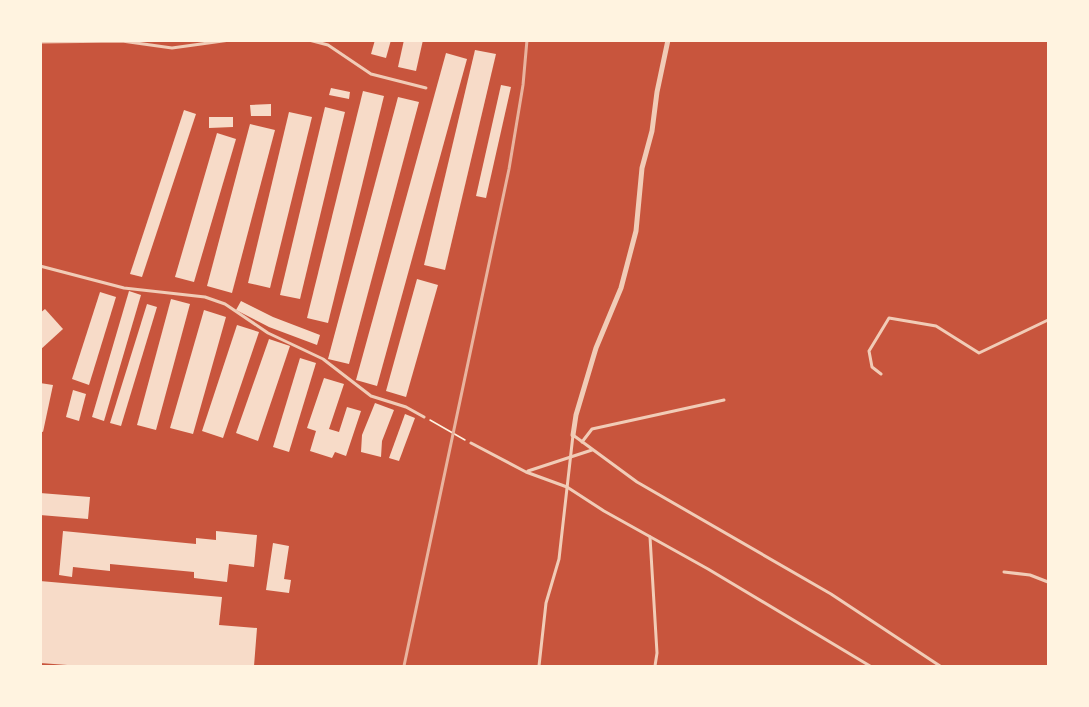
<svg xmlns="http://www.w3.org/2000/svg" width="1089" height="707" font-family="'PT Sans Narrow',sans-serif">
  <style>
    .building { fill: #f7dbc8 }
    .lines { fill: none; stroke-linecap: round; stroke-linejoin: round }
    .path { stroke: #fff3e0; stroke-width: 1.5 }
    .service { stroke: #f1ccb7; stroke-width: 3 }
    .minor { stroke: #f1ccb7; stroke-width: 5 }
    .rail { stroke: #e9b49f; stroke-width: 3 }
  </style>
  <rect width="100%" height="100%" fill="#c8553d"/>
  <g class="building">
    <polygon points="375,40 391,40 386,58 371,54"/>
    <polygon points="404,40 423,40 416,71 398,67"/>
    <polygon points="475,50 496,54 445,270 424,265"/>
    <polygon points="446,53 467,59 377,386 356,380"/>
    <polygon points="501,85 511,87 486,198 476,196"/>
    <polygon points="331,88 350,92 349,99 329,95"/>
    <polygon points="363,91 384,96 328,323 307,318"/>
    <polygon points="398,97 419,102 349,364 328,359"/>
    <polygon points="271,104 271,116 251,116 250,105"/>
    <polygon points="325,107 345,112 300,299 280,295"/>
    <polygon points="184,110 196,114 142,277 130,274"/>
    <polygon points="289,112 312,117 270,288 248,283"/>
    <polygon points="209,117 233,117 233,127 209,128"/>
    <polygon points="250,124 275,130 232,293 207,286"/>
    <polygon points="217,133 236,139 194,282 175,277"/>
    <polygon points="417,279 438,285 406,397 386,391"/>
    <polygon points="129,291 141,295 104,421 92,417"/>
    <polygon points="100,292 116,297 89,385 72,379"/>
    <polygon points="171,299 190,304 156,430 137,425"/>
    <polygon points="241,301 273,317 320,335 317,345 269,327 236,310"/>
    <polygon points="147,304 157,307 121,426 110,423"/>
    <polygon points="45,309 63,329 40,350 40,313"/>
    <polygon points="204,310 226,317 193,434 170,428"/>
    <polygon points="237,325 259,332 223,438 202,431"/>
    <polygon points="269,339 290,346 258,441 236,433"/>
    <polygon points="300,358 316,363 289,452 273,447"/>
    <polygon points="324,378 344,384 329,429 339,432 347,407 361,411 346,456 335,452 332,458 310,451 316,431 307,428"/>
    <polygon points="40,383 53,385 43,432 40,431"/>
    <polygon points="73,390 86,394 79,421 66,417"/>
    <polygon points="375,403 394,410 382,441 381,457 361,452 362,435"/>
    <polygon points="405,414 415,418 399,461 389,458"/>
    <polygon points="40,493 90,497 88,519 40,515"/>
    <polygon points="63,531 196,544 196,538 216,540 216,531 257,535 254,567 229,564 227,582 194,578 194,572 110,564 110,571 73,567 72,577 59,575"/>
    <polygon points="273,543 289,546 284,579 291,580 289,593 266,590"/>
    <polygon points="40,581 222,597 219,625 257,628 254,666 81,666 40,663"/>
  </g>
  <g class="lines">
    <polyline class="path" points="430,420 465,440"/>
    <g class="service">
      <polyline points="309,40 328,45 371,74 426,88"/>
      <polyline points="40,42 122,41 172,48 230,40"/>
      <polyline points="40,266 124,288 205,297 225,304 268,333 323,359 371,396 406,407 424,417"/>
      <polyline points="881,374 872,367 869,351 889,318 936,326 979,353 1048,320"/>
      <polyline points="582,442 592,429 724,400"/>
      <polyline points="471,443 526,472 567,487 604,511 708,569 870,666"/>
      <polyline points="528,471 592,450"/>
      <polyline points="650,537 657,653 655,666"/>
      <polyline points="1004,572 1030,575 1048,582"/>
      <polyline points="539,666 546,603 559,559 573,435 637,482 831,594 940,666"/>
    </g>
    <polyline class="minor" points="573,435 576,415 596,348 621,288 636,231 642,168 652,131 657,92 668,40"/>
    <polyline class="rail" points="404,666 509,169 523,85 527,40"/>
  </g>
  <rect width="1089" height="707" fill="none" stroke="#fff3e0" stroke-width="84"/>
</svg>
